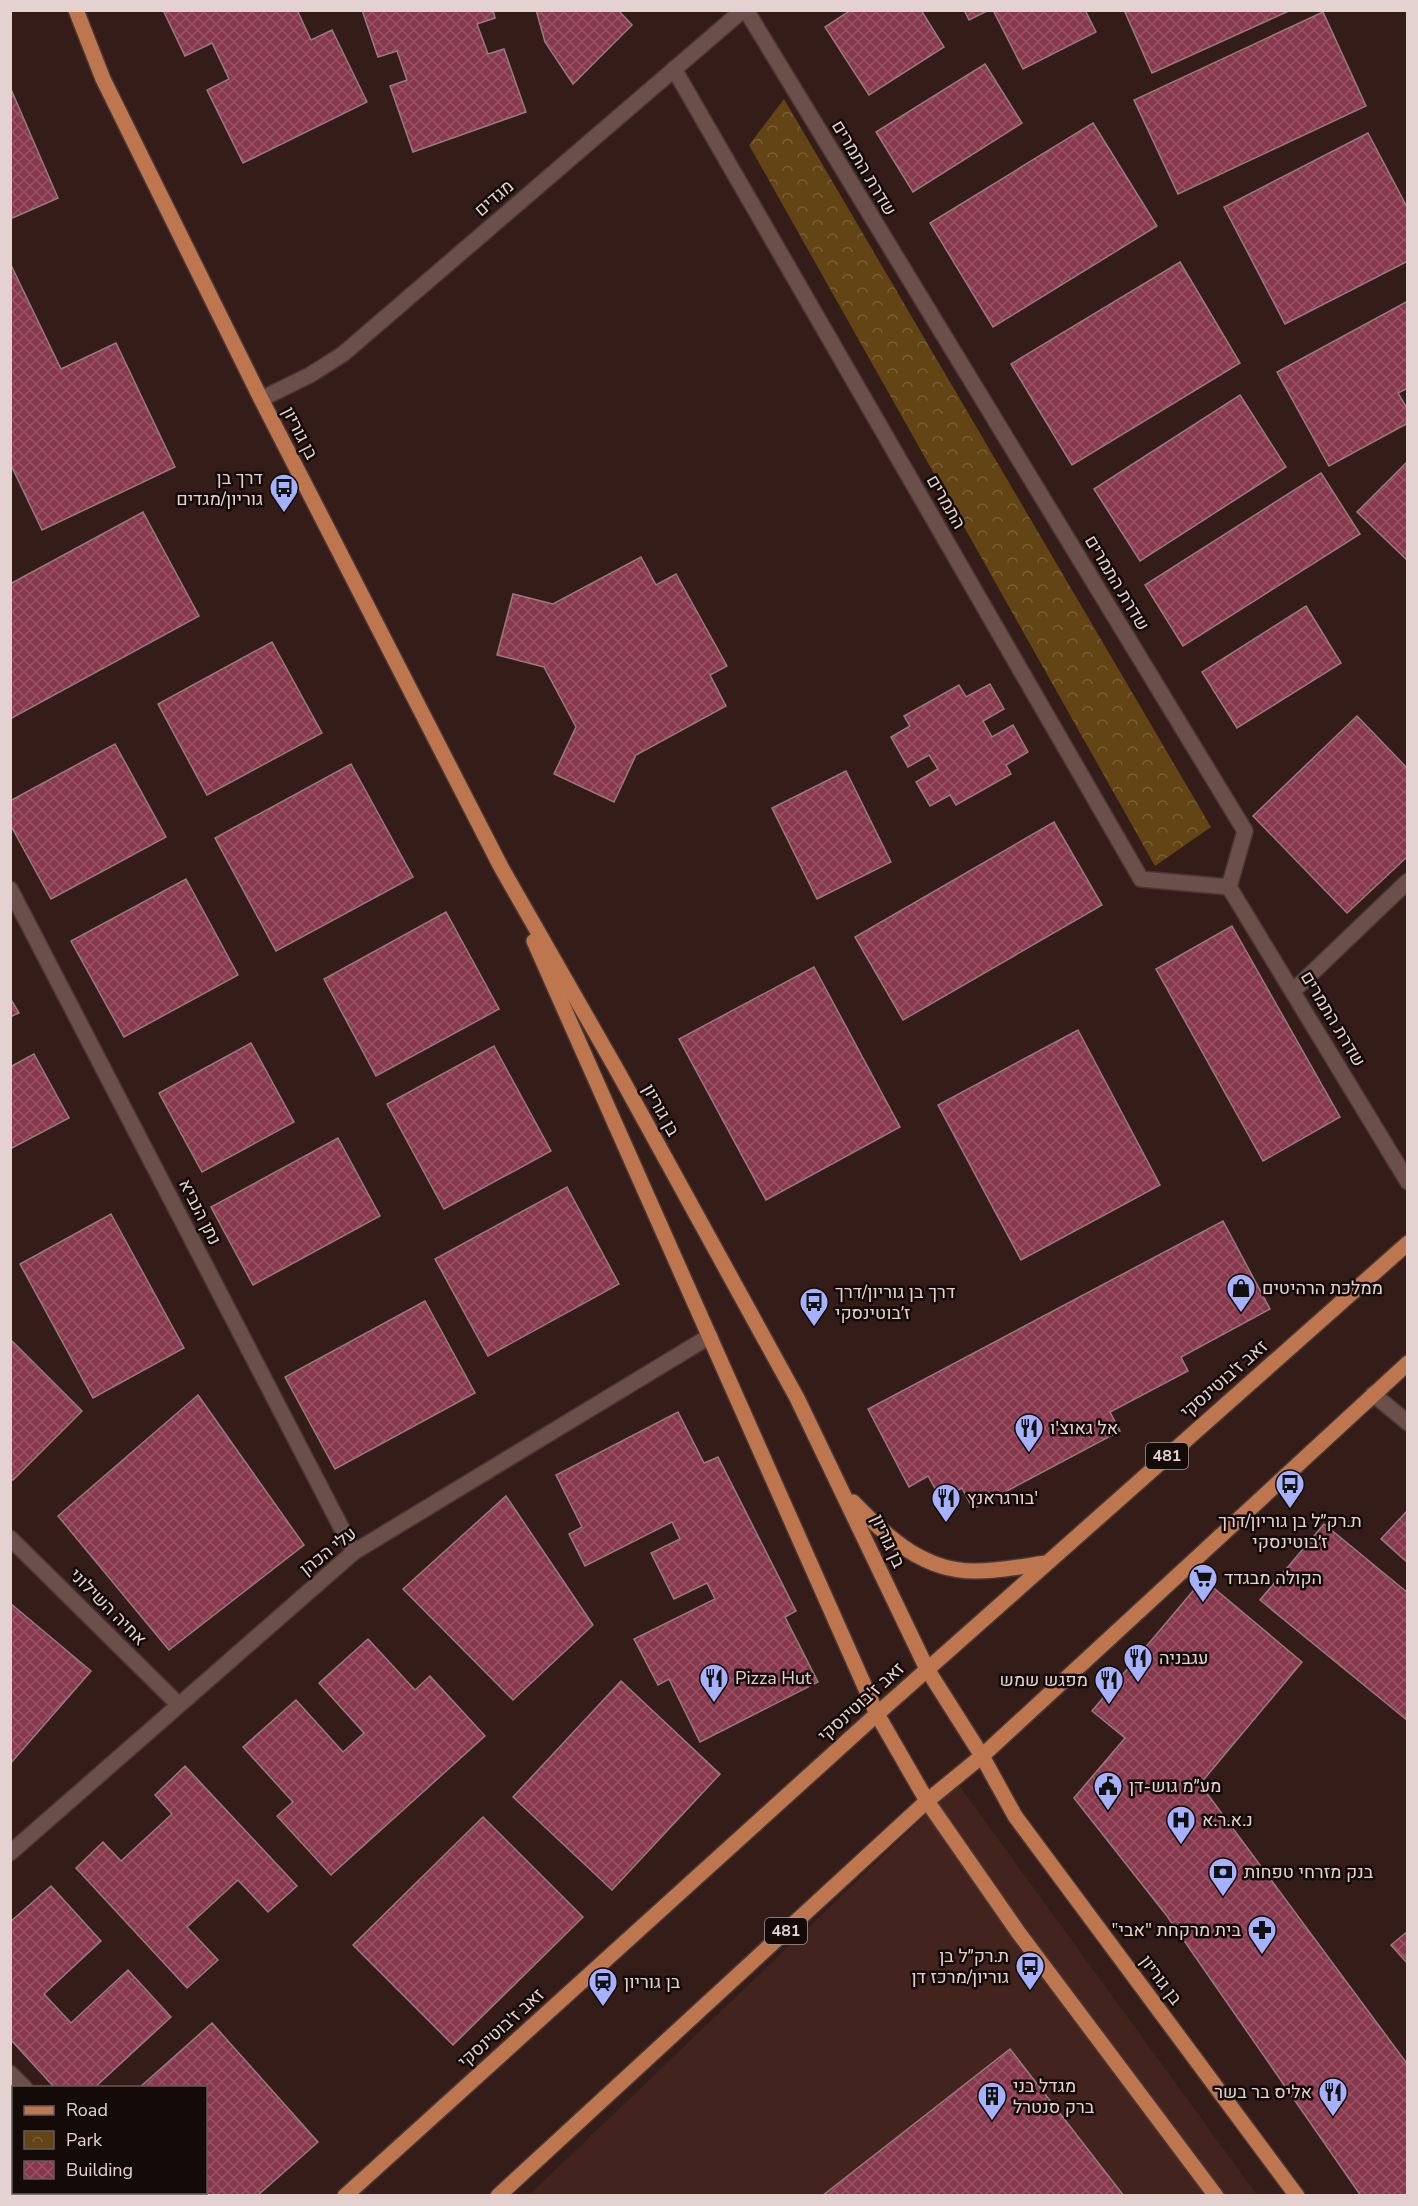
<svg xmlns="http://www.w3.org/2000/svg" width="1418" height="2206" font-family="'Nunito Sans',Heebo,sans-serif">
  <style>
    .built { fill: #42231e }
    .park { fill: url(#park-crowns) }
    .building { fill: url(#building-cross-hatch); stroke: #987a7f; stroke-width: 1.5 }
    .lines { fill: none; stroke-linecap: round; stroke-linejoin: round }
    .minor-casing { stroke: #4a3735; stroke-width: 18 }
    .major-casing { stroke: #4a3735; stroke-width: 18 }
    .minor { stroke: #6b4f4a; stroke-width: 15 }
    .major { stroke: #bd764e; stroke-width: 15 }
    .labels { text-anchor: middle; dominant-baseline: central; stroke-width: 5; stroke-linejoin: round; paint-order: stroke }
    .shield { fill: #140a08; stroke: #a59694; stroke-width: 1.5 }
    .shield-label { font-size: 16px; font-weight: bold; fill: #e3d2d0 }
    .street-label { font-size: 18px; fill: #e3d2d0; stroke: #140a08 }
    .poi-label { font-size: 18px; fill: #e3d2d0; stroke: #140a08; text-anchor: start }
  </style>
  <defs>
    <pattern id="park-crowns" width="20" height="18" patternUnits="userSpaceOnUse" patternTransform="scale(1.5)"><rect width="20" height="18" fill="#634415"/><path d="M2 6a3 3 0 1 1 6 0M12 15a3 3 0 1 1 6 0" fill="none" stroke="#795e36"/></pattern>
    <pattern id="building-cross-hatch" width="8" height="8" patternUnits="userSpaceOnUse" patternTransform="scale(1.5)"><rect width="8" height="8" fill="#87384d"/><path d="M0 0l8 8M0 8l8-8" fill="none" stroke="#985466"/></pattern>
  </defs>
  <rect width="100%" height="100%" fill="#341c19"/>
  <polygon class="built" points="958,1784 1257,2195 528,2196"/>
  <polygon class="park" points="784,99 1211,827 1155,866 749,145"/>
  <g class="building">
    <polygon points="163,10 297,10 311,40 332,30 367,102 243,163 207,90 229,79 212,43 185,56"/>
    <polygon points="362,10 493,10 495,18 477,24 488,54 504,49 526,112 413,152 390,86 407,80 397,51 378,57"/>
    <polygon points="536,10 618,10 632,25 573,84 545,42"/>
    <polygon points="851,10 921,10 944,47 869,95 825,27"/>
    <polygon points="964,10 989,10 969,20"/>
    <polygon points="993,10 1085,10 1096,32 1023,69"/>
    <polygon points="1124,10 1291,10 1152,73"/>
    <polygon points="1323,12 1366,106 1178,194 1134,100"/>
    <polygon points="985,64 1022,123 913,192 876,132"/>
    <polygon points="10,87 58,198 10,219"/>
    <polygon points="1093,123 1157,226 993,327 930,223"/>
    <polygon points="1368,133 1408,209 1408,261 1285,324 1224,207"/>
    <polygon points="1180,262 1240,363 1072,465 1011,364"/>
    <polygon points="10,263 61,369 116,343 175,467 42,530 10,463"/>
    <polygon points="1408,301 1408,388 1398,393 1408,410 1408,423 1329,466 1277,372"/>
    <polygon points="1240,395 1286,467 1140,561 1094,489"/>
    <polygon points="1408,461 1408,561 1357,512"/>
    <polygon points="1321,473 1360,534 1183,646 1145,585"/>
    <polygon points="143,512 199,616 10,719 10,584"/>
    <polygon points="641,557 656,585 676,574 727,666 710,675 726,706 636,755 614,802 554,774 576,727 544,667 497,655 513,594 553,604"/>
    <polygon points="1306,606 1341,663 1237,728 1202,672"/>
    <polygon points="272,642 322,733 207,795 158,704"/>
    <polygon points="990,684 1004,709 983,721 992,737 1013,725 1028,752 1006,765 1011,774 956,805 950,795 930,806 916,782 938,769 929,755 908,767 891,737 910,726 904,716 959,685 966,697"/>
    <polygon points="1357,716 1408,769 1408,856 1347,913 1253,816"/>
    <polygon points="115,744 166,837 51,899 10,824 10,801"/>
    <polygon points="351,764 413,877 276,951 215,838"/>
    <polygon points="846,771 891,862 817,899 772,808"/>
    <polygon points="1054,822 1102,905 903,1020 855,937"/>
    <polygon points="186,879 238,975 124,1037 71,941"/>
    <polygon points="446,912 499,1009 376,1076 324,979"/>
    <polygon points="1232,926 1340,1117 1263,1161 1156,969"/>
    <polygon points="814,967 900,1127 766,1200 679,1039"/>
    <polygon points="10,998 19,1013 10,1017"/>
    <polygon points="1078,1030 1160,1185 1021,1260 938,1105"/>
    <polygon points="251,1043 294,1122 202,1172 159,1093"/>
    <polygon points="494,1046 551,1151 444,1209 387,1104"/>
    <polygon points="34,1054 69,1118 10,1149 10,1067"/>
    <polygon points="338,1138 380,1216 253,1285 211,1207"/>
    <polygon points="567,1187 619,1284 488,1356 435,1259"/>
    <polygon points="111,1214 184,1348 93,1398 20,1264"/>
    <polygon points="1223,1221 1270,1309 1181,1357 1188,1371 1110,1412 1120,1431 973,1509 962,1488 941,1499 928,1476 909,1487 868,1409"/>
    <polygon points="425,1301 475,1393 335,1469 285,1377"/>
    <polygon points="10,1339 82,1411 13,1480 10,1478"/>
    <polygon points="198,1395 304,1545 169,1650 58,1516"/>
    <polygon points="678,1412 704,1463 718,1457 796,1611 785,1617 818,1682 700,1742 669,1679 658,1685 634,1639 715,1599 707,1583 674,1599 651,1553 680,1539 672,1522 585,1566 569,1534 582,1527 556,1475"/>
    <polygon points="506,1496 593,1625 513,1700 403,1589"/>
    <polygon points="1408,1510 1408,1563 1381,1539"/>
    <polygon points="1324,1524 1408,1593 1408,1721 1260,1600"/>
    <polygon points="1203,1579 1302,1662 1200,1784 1408,2065 1408,2196 1361,2196 1167,1916 1074,1798 1125,1738 1092,1711"/>
    <polygon points="10,1603 91,1671 10,1764"/>
    <polygon points="368,1639 415,1690 430,1676 485,1736 331,1875 277,1816 293,1802 243,1747 296,1700 343,1752 364,1733 319,1683"/>
    <polygon points="621,1681 720,1774 612,1890 513,1797"/>
    <polygon points="185,1766 297,1886 268,1912 238,1880 187,1927 218,1960 187,1988 76,1868 103,1842 121,1861 172,1814 155,1795"/>
    <polygon points="483,1817 583,1917 453,2045 353,1945"/>
    <polygon points="51,1886 101,1941 44,1994 71,2023 128,1970 171,2017 94,2088 55,2088 10,2039 10,1922"/>
    <polygon points="1408,1931 1408,1964 1391,1945"/>
    <polygon points="212,2023 318,2142 257,2196 182,2196 179,2192 206,2192 206,2088 139,2088"/>
    <polygon points="1010,2049 1124,2196 822,2196"/>
  </g>
  <g class="lines">
    <g class="minor-casing">
      <g id="minor">
        <polyline points="746,10 1245,831 1229,887 1408,1182"/>
        <polyline points="674,69 1141,879 1229,887"/>
        <polyline points="261,399 310,375 343,354 743,10"/>
        <polyline points="10,889 354,1552"/>
        <polyline points="1293,991 1408,881"/>
        <polyline points="1373,1394 1408,1423"/>
        <polyline points="10,1538 178,1704"/>
        <polyline points="10,1853 354,1552 710,1336"/>
        <polyline points="10,2073 25,2088"/>
        <polyline points="128,2192 131,2196"/>
      </g>
    </g>
    <g class="major-casing">
      <g id="major">
        <polyline points="76,10 103,79 261,399 501,867 618,1072 797,1398 927,1669 982,1756 1015,1816 1297,2196"/>
        <polyline points="534,941 877,1714 927,1801 1018,1932 1216,2196"/>
        <path d="M853,1502c34,35 71,70 123,69 23,0 47,-5 70,-8"/>
        <polyline points="345,2196 877,1714 1408,1243"/>
        <polyline points="498,2196 927,1801 982,1756 1408,1363"/>
      </g>
    </g>
    <use href="#minor" class="minor"/>
    <use href="#major" class="major"/>
  </g>
  <defs>
    <g id="bus-pin" transform="scale(1.5)"><path d="M0 17L-7.5 6A9.5 9.5 0 1 1 7.5 6Z" fill="#a5b1fc" stroke="#140a08"/><path d="M-5-6H5V4H4V6H2V4H-2V6H-4V4H-5ZM-3.5-4V0h7V-4ZM-3.5 1.2v1.5H-2V1.2ZM2 1.2v1.5H3.5V1.2Z" fill="#111"/></g>
    <g id="shop-pin" transform="scale(1.5)"><path d="M0 17L-7.5 6A9.5 9.5 0 1 1 7.5 6Z" fill="#a5b1fc" stroke="#140a08"/><path d="M-5-2.5h2.3a2.7 3.5 0 0 1 5.4 0H5L5.5 6h-11ZM-1.5-2.5h3a1.5 2.3 0 0 0-3 0Z" fill="#111"/></g>
    <g id="restaurant-pin" transform="scale(1.5)"><path d="M0 17L-7.5 6A9.5 9.5 0 1 1 7.5 6Z" fill="#a5b1fc" stroke="#140a08"/><path d="M-5-6h1v4h1v-4h1v4h1v-4h1v5L-1.5 .5V6h-2V.5L-5-1ZM5-6V6H3V1.5H1.5Q1.5-4 5-6Z" fill="#111"/></g>
    <g id="supermarket-pin" transform="scale(1.5)"><path d="M0 17L-7.5 6A9.5 9.5 0 1 1 7.5 6Z" fill="#a5b1fc" stroke="#140a08"/><path d="M-6-5.5h2.5l.6 2H6L4.5 2H-2.5L-4.4-4H-6ZM-1.5 3.2a1.3 1.3 0 1 0 .1 0ZM3 3.2a1.3 1.3 0 1 0 .1 0Z" fill="#111"/></g>
    <g id="civic-pin" transform="scale(1.5)"><path d="M0 17L-7.5 6A9.5 9.5 0 1 1 7.5 6Z" fill="#a5b1fc" stroke="#140a08"/><path d="M-.6-6.5H3V-4.5H.6V-3L4-1V1h2V6H-6V1h2V-1L-.6-3ZM-1.2 2.5V6h2.4V2.5Z" fill="#111"/></g>
    <g id="hospital-pin" transform="scale(1.5)"><path d="M0 17L-7.5 6A9.5 9.5 0 1 1 7.5 6Z" fill="#a5b1fc" stroke="#140a08"/><path d="M-5-5h3v3.5h4V-5h3V5h-3V1.5h-4V5h-3Z" fill="#111"/></g>
    <g id="bank-pin" transform="scale(1.5)"><path d="M0 17L-7.5 6A9.5 9.5 0 1 1 7.5 6Z" fill="#a5b1fc" stroke="#140a08"/><path d="M-6-4H6V4H-6ZM0-2.3a2.3 2.3 0 1 0 0 4.6a2.3 2.3 0 1 0 0-4.6Z" fill="#111"/></g>
    <g id="pharmacy-pin" transform="scale(1.5)"><path d="M0 17L-7.5 6A9.5 9.5 0 1 1 7.5 6Z" fill="#a5b1fc" stroke="#140a08"/><path d="M-2-6h4v4h4v4h-4v4h-4v-4h-4v-4h4Z" fill="#111"/></g>
    <g id="station-pin" transform="scale(1.5)"><path d="M0 17L-7.5 6A9.5 9.5 0 1 1 7.5 6Z" fill="#a5b1fc" stroke="#140a08"/><path d="M-3-6H3Q5-6 5-4V2Q5 4 3 4L4.5 6H3L1.5 4h-3L-3 6H-4.5L-3 4Q-5 4-5 2V-4Q-5-6-3-6ZM-3.5-4v3h7v-3ZM-3.5 1v1.5H-2V1ZM2 1v1.5H3.5V1Z" fill="#111"/></g>
    <g id="building-pin" transform="scale(1.5)"><path d="M0 17L-7.5 6A9.5 9.5 0 1 1 7.5 6Z" fill="#a5b1fc" stroke="#140a08"/><path d="M-4-6H4V6H1V3H-1V6H-4ZM-2.5-4.3h1.7v1.8h-1.7ZM.8-4.3h1.7v1.8H.8ZM-2.5-1h1.7V.8h-1.7ZM.8-1h1.7V.8H.8Z" fill="#111"/></g>
  </defs>
  <g fill-rule="evenodd">
    <use href="#bus-pin" x="284" y="488"/>
    <use href="#shop-pin" x="1241" y="1288"/>
    <use href="#bus-pin" x="814" y="1302"/>
    <use href="#restaurant-pin" x="1029" y="1428"/>
    <use href="#bus-pin" x="1290" y="1484"/>
    <use href="#restaurant-pin" x="946" y="1498"/>
    <use href="#supermarket-pin" x="1203" y="1578"/>
    <use href="#restaurant-pin" x="1138" y="1658"/>
    <use href="#restaurant-pin" x="714" y="1678"/>
    <use href="#restaurant-pin" x="1109" y="1680"/>
    <use href="#civic-pin" x="1108" y="1786"/>
    <use href="#hospital-pin" x="1181" y="1820"/>
    <use href="#bank-pin" x="1223" y="1872"/>
    <use href="#pharmacy-pin" x="1262" y="1930"/>
    <use href="#bus-pin" x="1030" y="1966"/>
    <use href="#station-pin" x="603" y="1982"/>
    <use href="#restaurant-pin" x="1333" y="2092"/>
    <use href="#building-pin" x="992" y="2096"/>
  </g>
  <g class="labels">
    <g class="shield">
      <rect x="1146" y="1443" width="42" height="26" rx="4.5"/>
      <rect x="765" y="1918" width="42" height="26" rx="4.5"/>
    </g>
    <g class="shield-label">
      <text x="1167" y="1456">481</text>
      <text x="786" y="1931">481</text>
    </g>
    <g class="street-label">
      <text transform="translate(864 168) rotate(59)">שדרת התמרים</text>
      <text transform="translate(494 198) rotate(-41)">מגדים</text>
      <text transform="translate(300 433) rotate(63)">בן גוריון</text>
      <text transform="translate(946 502) rotate(60)">התמרים</text>
      <text transform="translate(1117 583) rotate(59)">שדרת התמרים</text>
      <text transform="translate(1333 1019) rotate(59)">שדרת התמרים</text>
      <text transform="translate(661 1110) rotate(61)">בן גוריון</text>
      <text transform="translate(200 1212) rotate(63)">נתן הנביא</text>
      <text transform="translate(1224 1379) rotate(-41)">זאב ז'בוטינסקי</text>
      <text transform="translate(888 1541) rotate(65)">בן גוריון</text>
      <text transform="translate(328 1551) rotate(-38)">עלי הכהן</text>
      <text transform="translate(108 1607) rotate(45)">אחיה השילוני</text>
      <text transform="translate(861 1702) rotate(-42)">זאב ז'בוטינסקי</text>
      <text transform="translate(1161 1980) rotate(53)">בן גוריון</text>
      <text transform="translate(501 2028) rotate(-42)">זאב ז'בוטינסקי</text>
    </g>
    <g class="poi-label">
      <text x="263" y="478" text-anchor="end">דרך בן<tspan x="263" dy="21">גוריון/מגדים</tspan></text>
      <text x="1262" y="1288">ממלכת הרהיטים</text>
      <text x="835" y="1292">דרך בן גוריון/דרך<tspan x="835" dy="21">ז׳בוטינסקי</tspan></text>
      <text x="1050" y="1428">אל גאוצ'ו</text>
      <text x="967" y="1498">בורגראנץ'</text>
      <text x="1290" y="1521" text-anchor="middle">ת.רק״ל בן גוריון/דרך<tspan x="1290" dy="21">ז׳בוטינסקי</tspan></text>
      <text x="1224" y="1578">הקולה מבגדד</text>
      <text x="1159" y="1658">עגבניה</text>
      <text x="735" y="1678">Pizza Hut</text>
      <text x="1088" y="1680" text-anchor="end">מפגש שמש</text>
      <text x="1129" y="1786">מע״מ גוש-דן</text>
      <text x="1202" y="1820">נ.א.ר.א</text>
      <text x="1244" y="1872">בנק מזרחי טפחות</text>
      <text x="1241" y="1930" text-anchor="end">"בית מרקחת "אבי</text>
      <text x="1009" y="1956" text-anchor="end">ת.רק״ל בן<tspan x="1009" dy="21">גוריון/מרכז דן</tspan></text>
      <text x="624" y="1982">בן גוריון</text>
      <text x="1013" y="2086">מגדל בני<tspan x="1013" dy="21">ברק סנטרל</tspan></text>
      <text x="1312" y="2092" text-anchor="end">אליס בר בשר</text>
    </g>
  </g>
  <rect width="1418" height="2206" fill="none" stroke="#e3d2d0" stroke-width="24"/>
  <rect x="12" y="2086" width="195" height="108" fill="#140a08" stroke="#675a58" stroke-width="1.5"/>
  <rect x="24" y="2106" width="30" height="9" fill="#bd764e" stroke="#675a58" stroke-width="1.5"/>
  <text x="66" y="2116" font-size="18" fill="#e3d2d0">Road</text>
  <rect x="24" y="2131" width="30" height="18" fill="url(#park-crowns)" stroke="#675a58" stroke-width="1.5"/>
  <text x="66" y="2146" font-size="18" fill="#e3d2d0">Park</text>
  <rect x="24" y="2161" width="30" height="18" fill="url(#building-cross-hatch)" stroke="#675a58" stroke-width="1.5"/>
  <text x="66" y="2176" font-size="18" fill="#e3d2d0">Building</text>
</svg>
